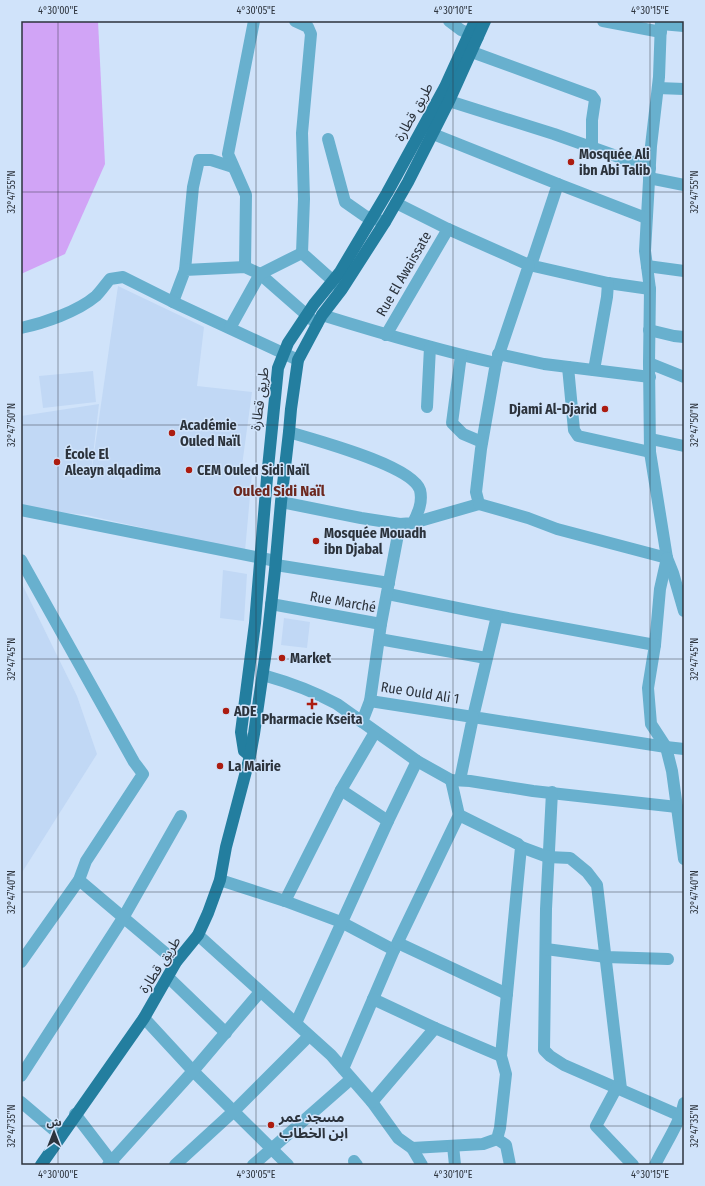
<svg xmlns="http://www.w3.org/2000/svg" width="705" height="1186" font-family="'Fira Sans Condensed','Noto Sans Arabic',sans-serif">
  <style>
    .built { fill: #c1d8f5 }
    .green { fill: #d1a4f6 }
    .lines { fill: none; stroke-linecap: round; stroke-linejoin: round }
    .minor { stroke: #68b0ce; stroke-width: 12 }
    .major { stroke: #237e9f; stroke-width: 12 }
    .ticks { fill: none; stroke: #2c333c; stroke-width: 1; stroke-opacity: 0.45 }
    .poi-dot { fill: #ac1c10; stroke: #d0e3fa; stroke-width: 1.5 }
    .labels { text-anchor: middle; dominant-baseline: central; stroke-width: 3; stroke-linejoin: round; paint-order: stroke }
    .street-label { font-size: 14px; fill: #2c333c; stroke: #d0e3fa }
    .poi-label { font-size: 14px; font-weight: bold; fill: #2c333c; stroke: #d0e3fa; text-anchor: start }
    .neighbourhood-label { font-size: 15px; font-weight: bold; fill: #6d281f; stroke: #d0e3fa }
    .neatline { fill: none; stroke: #2c333c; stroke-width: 1.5 }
    .ticks-label { font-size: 10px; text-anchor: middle; fill: #2c333c }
  </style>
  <rect width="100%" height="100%" fill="#d0e3fa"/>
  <g class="built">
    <polygon points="118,286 204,327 197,386 252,392 241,473 252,474 245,551 86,515 21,508 21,416 99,404 90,481"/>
    <polygon points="93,371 96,402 43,408 39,376"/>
    <polygon points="223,570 247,574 244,621 220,618"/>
    <polygon points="21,582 77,696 97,754 21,874"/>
    <polygon points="284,618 310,622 307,648 281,645"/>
  </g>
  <polygon class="green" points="21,21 98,21 105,164 65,254 21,274"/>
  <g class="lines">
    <g class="minor">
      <polyline points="295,21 308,27 311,34 302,133 304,199 302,253 340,287"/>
      <polyline points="449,21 461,30 478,37"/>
      <polyline points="603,21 661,32"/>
      <polyline points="661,21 659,77 651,146 645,251 650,289 649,363 650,452 667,558 673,573 684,611"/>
      <polyline points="661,24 684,26"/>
      <polyline points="472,52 592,96 595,100 592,120 592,147"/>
      <polyline points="658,88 684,89"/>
      <polyline points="449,101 554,134 650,168"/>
      <polyline points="433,134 558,184 533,259 529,265 608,283 650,289"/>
      <polyline points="328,139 345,202 365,216 385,222"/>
      <polyline points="649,178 684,185"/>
      <polyline points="558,184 646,218"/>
      <polyline points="396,203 448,229 529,265 496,363"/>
      <polyline points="647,266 684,271"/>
      <polyline points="245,267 246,195 228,154 254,21"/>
      <polyline points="185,270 193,187 199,160 211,160 233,167"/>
      <polyline points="173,302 185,270 245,267 260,274 317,324"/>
      <path d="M322,315c58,18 115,35 174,48l-15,86 -5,43 3,12 -66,19"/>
      <path d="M21,328c23,-5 56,-16 75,-32 5,-5 9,-11 14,-17l13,-2 50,25 125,58"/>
      <polyline points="230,328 260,274 302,253"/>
      <polyline points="649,330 674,336 684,337"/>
      <polyline points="386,335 448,229"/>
      <polyline points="498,354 544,364 650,377"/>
      <polyline points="461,355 452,423 463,434 482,442"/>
      <polyline points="649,363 684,377"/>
      <polyline points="568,367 574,430 578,436 650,452"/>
      <polyline points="594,370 607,297 608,283"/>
      <polyline points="427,407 430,347"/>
      <polyline points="651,439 684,446"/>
      <path d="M281,502l80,16 39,6 13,-1c5,-10 10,-21 7,-33 -8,-25 -105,-50 -131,-58"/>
      <polyline points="479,504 528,518 557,529 667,558"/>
      <polyline points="21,510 276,561"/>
      <polyline points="667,558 660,589 655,645 648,688 651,724 666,747 672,771 684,859"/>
      <polyline points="21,560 134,762 143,774 86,861 79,880 21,962"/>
      <polyline points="276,565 389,583"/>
      <polyline points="388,594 497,616 655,645"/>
      <polyline points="271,604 381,624 370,701 362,722"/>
      <polyline points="497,616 473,717 666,747 684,749"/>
      <polyline points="381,624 400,524"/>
      <polyline points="379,639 486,658"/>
      <path d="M263,675c25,7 50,16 74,29l80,57 34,19 19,1 63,10 144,16"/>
      <polyline points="370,701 473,717 460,780"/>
      <polyline points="451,780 459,815"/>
      <polyline points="341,790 388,821"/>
      <polyline points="552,792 546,909 544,1050 550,1056 564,1065 681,1116 684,1115"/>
      <polyline points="521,847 548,857 570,858 587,872 597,885 621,1089"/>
      <polyline points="79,880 176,962"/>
      <polyline points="220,880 285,901 341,922 394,950"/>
      <polyline points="285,901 341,790 375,732"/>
      <polyline points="198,935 331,1055 372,1102 398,1138 412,1148 483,1144 497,1139 500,1128 506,1074 501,1056 521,847 518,844 459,815 394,950 343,1069"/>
      <polyline points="398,943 507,994"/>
      <polyline points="546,949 606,957 668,959"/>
      <polyline points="168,977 226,1033"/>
      <polyline points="373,999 435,1028"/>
      <polyline points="144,1018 193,1071 288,1165"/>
      <polyline points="296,1023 388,821 417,761"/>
      <polyline points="21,1076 123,918 181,816"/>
      <polyline points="617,1087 596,1126 633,1165"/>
      <polyline points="21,1102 61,1136"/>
      <polyline points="372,1102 435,1028 501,1056"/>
      <polyline points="75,1114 114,1165"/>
      <polyline points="497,1139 506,1145 510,1165"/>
      <polyline points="453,1146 455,1165"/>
      <polyline points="412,1148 422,1165"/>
      <polyline points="354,1161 357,1165"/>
      <polyline points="108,1165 193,1071 260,992"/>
      <polyline points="175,1165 234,1111 309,1036"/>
      <polyline points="253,1165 351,1079"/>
      <path d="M655,1165c10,-21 24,-40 29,-62"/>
    </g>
    <g class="major">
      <polyline points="250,756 244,751 241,732 255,623 267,478 278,368 288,343 314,304 340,272 387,193 445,87 475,21"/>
      <polyline points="41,1165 144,1018 176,962 198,935 208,913 220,880 226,847 250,756 254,734 266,651 275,570 281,502 289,432 291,409 298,360 322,315 342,289 385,222 408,182 449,101 485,21"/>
    </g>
  </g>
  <path class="ticks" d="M58,21v1144M256,21v1144M453,21v1144M650,21v1144M21,192h663M21,425h663M21,659h663M21,892h663M21,1126h663"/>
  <g class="poi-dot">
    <circle cx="571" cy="162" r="4"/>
    <circle cx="605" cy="409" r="4"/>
    <circle cx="172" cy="433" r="4"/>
    <circle cx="57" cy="462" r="4"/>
    <circle cx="189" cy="470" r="4"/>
    <circle cx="316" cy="541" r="4"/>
    <circle cx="282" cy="658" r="4"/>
    <path d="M310 698h4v4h4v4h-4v4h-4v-4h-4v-4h4z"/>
    <circle cx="226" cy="711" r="4"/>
    <circle cx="220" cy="766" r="4"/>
    <circle cx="271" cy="1125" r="4"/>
  </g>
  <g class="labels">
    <g class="street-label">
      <text transform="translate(414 112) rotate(-61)">طريق قطارة</text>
      <text transform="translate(404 274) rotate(-60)">Rue El Awaissate</text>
      <text transform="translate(260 399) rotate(-82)">طريق قطارة</text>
      <text transform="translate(343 602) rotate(10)">Rue Marché</text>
      <text transform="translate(420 693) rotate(9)">Rue Ould Ali 1</text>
      <text transform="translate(160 965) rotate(-57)">طريق قطارة</text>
    </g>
    <g class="poi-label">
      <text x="579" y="154">Mosquée Ali<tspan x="579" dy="16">ibn Abi Talib</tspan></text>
      <text x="597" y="409" text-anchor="end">Djami Al-Djarid</text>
      <text x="180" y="425">Académie<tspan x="180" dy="16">Ouled Naïl</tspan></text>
      <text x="65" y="454">École El<tspan x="65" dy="16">Aleayn alqadima</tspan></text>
      <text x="197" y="470">CEM Ouled Sidi Naïl</text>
      <text x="324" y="533">Mosquée Mouadh<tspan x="324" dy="16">ibn Djabal</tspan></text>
      <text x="290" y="658">Market</text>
      <text x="234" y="711">ADE</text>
      <text x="312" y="719" text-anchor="middle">Pharmacie Kseita</text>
      <text x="228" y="766">La Mairie</text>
      <text x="279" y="1117">مسجد عمر<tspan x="279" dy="16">ابن الخطاب</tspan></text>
    </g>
    <g class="neighbourhood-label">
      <text x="279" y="491">Ouled Sidi Naïl</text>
    </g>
  </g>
  <rect width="705" height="1186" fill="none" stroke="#d0e3fa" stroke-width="44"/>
  <g transform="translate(54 1132)" stroke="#d0e3fa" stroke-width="3" paint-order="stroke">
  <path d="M0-3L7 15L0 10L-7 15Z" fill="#2c333c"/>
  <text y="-6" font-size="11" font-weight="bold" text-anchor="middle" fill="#2c333c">ش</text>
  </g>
  <rect x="22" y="22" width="661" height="1142" class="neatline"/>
  <g class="ticks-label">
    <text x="58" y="14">4°30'00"E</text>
    <text x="256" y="14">4°30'05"E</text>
    <text x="453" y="14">4°30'10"E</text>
    <text x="650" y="14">4°30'15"E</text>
    <text transform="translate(11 192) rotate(-90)" y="4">32°47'55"N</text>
    <text transform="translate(694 192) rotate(-90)" y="4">32°47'55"N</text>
    <text transform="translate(11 425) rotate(-90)" y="4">32°47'50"N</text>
    <text transform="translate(694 425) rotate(-90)" y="4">32°47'50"N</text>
    <text transform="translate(11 659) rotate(-90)" y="4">32°47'45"N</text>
    <text transform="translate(694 659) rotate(-90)" y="4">32°47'45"N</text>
    <text transform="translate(11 892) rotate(-90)" y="4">32°47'40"N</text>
    <text transform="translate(694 892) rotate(-90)" y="4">32°47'40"N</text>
    <text transform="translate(11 1126) rotate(-90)" y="4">32°47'35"N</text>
    <text transform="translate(694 1126) rotate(-90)" y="4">32°47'35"N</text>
    <text x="58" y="1178">4°30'00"E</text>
    <text x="256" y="1178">4°30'05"E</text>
    <text x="453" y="1178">4°30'10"E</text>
    <text x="650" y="1178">4°30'15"E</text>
  </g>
</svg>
